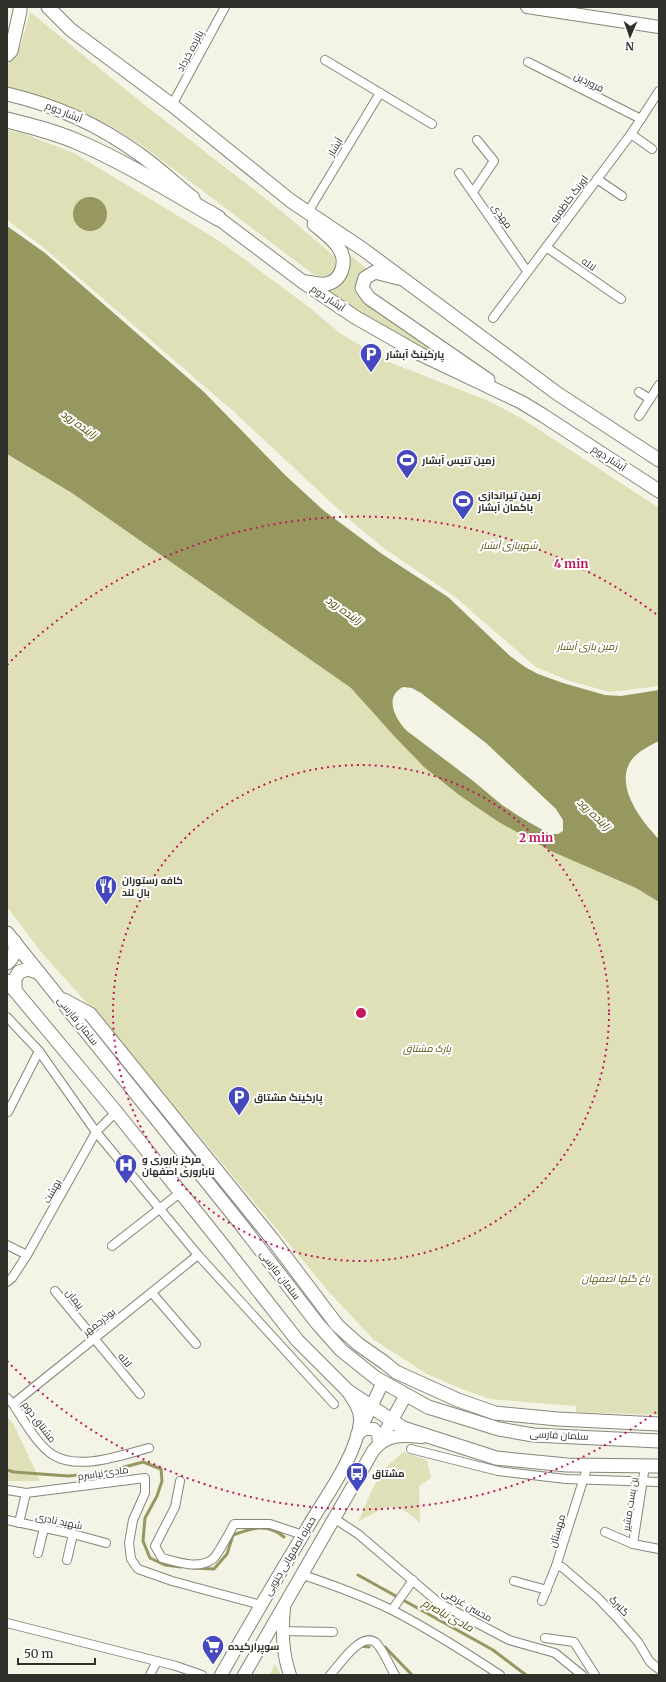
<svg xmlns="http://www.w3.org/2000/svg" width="666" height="1682" font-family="Merriweather,Cairo,serif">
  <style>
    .green { fill: #dfe0b7 }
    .water { fill: #97985f; fill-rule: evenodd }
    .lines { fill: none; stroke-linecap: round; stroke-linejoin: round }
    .stream { stroke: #97985f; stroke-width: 3 }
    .street-casing { stroke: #86867a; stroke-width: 10 }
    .secondary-casing { stroke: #86867a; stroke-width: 14 }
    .primary-casing { stroke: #86867a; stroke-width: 15 }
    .highway-casing { stroke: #86867a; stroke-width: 17 }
    .street { stroke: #fff; stroke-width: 8 }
    .secondary { stroke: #fff; stroke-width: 12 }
    .primary { stroke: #fff; stroke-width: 13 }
    .highway { stroke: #fff; stroke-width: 15 }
    .ring { fill: none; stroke: #c2185b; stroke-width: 2; stroke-dasharray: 2 4 }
    .labels { text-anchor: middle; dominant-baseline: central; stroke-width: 4; stroke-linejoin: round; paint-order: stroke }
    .street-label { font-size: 10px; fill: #30302b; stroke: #fff }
    .poi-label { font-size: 10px; font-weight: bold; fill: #30302b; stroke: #fff; text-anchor: start }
    .park-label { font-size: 10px; font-style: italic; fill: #585613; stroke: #fff }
    .water-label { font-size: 11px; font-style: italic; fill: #4f4e06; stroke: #fff }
    .centre { fill: #c2185b; stroke: #fff; stroke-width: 2 }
    .ring-label { font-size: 12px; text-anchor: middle; font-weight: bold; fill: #c2185b; stroke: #fff; stroke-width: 4; stroke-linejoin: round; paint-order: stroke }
  </style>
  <rect width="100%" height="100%" fill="#f3f3e6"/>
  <g class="green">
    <path d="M30,12l116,94 134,104 54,46c6,18 -6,25 -21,18l-166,-125 -34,-22 -45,-21 -29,-10 -32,-8v-22l14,-21z"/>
    <polygon points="7,130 22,133 74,153 221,242 310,308 341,334 389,362 486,400 521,418 659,508 659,686 610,692 570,681 536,667 454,596 385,549 351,521 233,411 79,278 44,248 7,220"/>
    <path d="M348,253l19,16c-10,5 -12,11 -10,22l99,71 -52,-21 -78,-51 23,-24z"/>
    <polygon points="7,454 72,493 351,688 394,736 424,767 459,795 497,821 636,888 659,902 659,1415 576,1412 576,1406 490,1399 462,1389 427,1374 374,1340 329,1292 114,1033 42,953 7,907"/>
    <polygon points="7,1417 14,1425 40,1481 7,1481"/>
    <path d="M403,1452l24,8 4,18 -12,8 1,37c-27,-25 -34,-17 -62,-1l14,-32 12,-21z"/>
    <polygon points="275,1664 281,1675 270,1675"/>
  </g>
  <g class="water">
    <circle cx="90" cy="214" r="17"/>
    <path d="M7,226l38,27 159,139 81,83 38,35 59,44 66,43 62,59 15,11 13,7 25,9 42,12 16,1 38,-6v51c-8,4 -20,10 -26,17 -21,25 8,63 26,81v63l-23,-14 -85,-37 -54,-30 -38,-26 -35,-28 -30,-31 -43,-48 -279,-195 -65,-39zM403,687l9,1 9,5 65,50 70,66 7,11v11l-5,3h-8l-25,-14 -23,-15 -30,-25 -65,-49c-11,-11 -24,-34 -4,-44z"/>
  </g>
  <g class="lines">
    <g class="stream">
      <polyline points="7,1470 14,1472 68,1476 102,1473 143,1462 161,1469 162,1481 157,1496 145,1518 143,1541 150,1558 165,1565 181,1567"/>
      <path d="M193,1568l21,1 13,-15 6,-19c18,-7 35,-12 51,2"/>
      <polyline points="358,1575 493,1650 526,1675"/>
      <polyline points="361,1646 369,1647"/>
      <polyline points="385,1647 412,1675"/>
    </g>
    <g class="street-casing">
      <g id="street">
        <polyline points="325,60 432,124"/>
        <polyline points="528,62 641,119"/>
        <polyline points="172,105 225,7"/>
        <polyline points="631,134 652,149"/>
        <polyline points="459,173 527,271"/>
        <polyline points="597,179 622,196"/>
        <polyline points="473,192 494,161 477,140"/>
        <polyline points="308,212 380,93"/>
        <polyline points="546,247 621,299"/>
        <polyline points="493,318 631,134 659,91"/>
        <polyline points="639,392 650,399"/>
        <polyline points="639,416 659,385"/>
        <polyline points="7,1017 39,1051 96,1132 198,1255 334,1404"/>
        <polyline points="8,1112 39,1051"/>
        <polyline points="7,1245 27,1255"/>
        <polyline points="112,1246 181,1192"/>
        <polyline points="7,1282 12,1278 27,1255 96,1132 116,1112"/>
        <polyline points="55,1291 140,1394"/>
        <polyline points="152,1293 196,1344"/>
        <path d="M7,1398l6,6c10,15 24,41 40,51 26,16 69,0 96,-7"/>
        <polyline points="13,1404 198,1255"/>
        <polyline points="411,1449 498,1471 566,1479 659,1482"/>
        <path d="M180,1481l-5,26 -20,39 7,12c16,4 36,12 51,1 5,-5 17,-27 21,-35h36l33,11"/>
        <polyline points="7,1490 26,1493 145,1478 145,1493 133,1520 129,1543 131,1559 138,1569 172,1581 261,1605"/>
        <polyline points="335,1519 358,1534 439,1603 509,1640 555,1653 582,1675"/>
        <polyline points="7,1520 73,1534 106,1543"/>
        <polyline points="19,1523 26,1493"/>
        <polyline points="605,1532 633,1544 659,1549"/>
        <polyline points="633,1544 645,1466"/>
        <polyline points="38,1553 44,1528"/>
        <polyline points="67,1560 73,1534"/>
        <polyline points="556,1566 562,1567 598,1598 618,1619 638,1642 650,1662 659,1669"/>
        <path d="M303,1575c30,10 60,21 89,35 37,19 73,42 108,65"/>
        <polyline points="514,1581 547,1590"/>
        <polyline points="542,1601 556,1566 588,1465"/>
        <polyline points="392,1610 413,1580"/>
        <polyline points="7,1623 176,1666 202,1675"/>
        <polyline points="282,1631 333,1632"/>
        <polyline points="545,1638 574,1642 595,1675"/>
        <polyline points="150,1675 157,1661"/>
        <path d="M330,1675c9,-9 30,-43 45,-33 7,5 15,25 20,33"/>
      </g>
    </g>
    <g class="secondary-casing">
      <g id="secondary">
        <polyline points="527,7 659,27"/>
        <polyline points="361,1428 383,1382"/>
        <polyline points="357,1435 364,1429 374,1429 378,1434 379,1443"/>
        <polyline points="379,1443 406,1395"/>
        <path d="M284,1607c-2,24 -2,45 6,68"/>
        <path d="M221,1675c29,-52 60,-104 91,-155 16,-26 45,-67 48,-98 1,-12 -6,-21 -12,-30"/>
        <path d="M244,1675l129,-224c13,-17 29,-16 49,-14"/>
      </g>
    </g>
    <g class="primary-casing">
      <g id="primary">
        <polyline points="48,7 71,30 172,105 291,201 364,250 558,394 659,460"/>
        <polyline points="7,55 11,51 20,11 20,7"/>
        <path d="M7,94c48,11 92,31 132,60 19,13 36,30 54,44"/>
        <polyline points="210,212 303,282 355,317 420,354 521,402 544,416 659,491"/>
        <polyline points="398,278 375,272 365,278 362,288 369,298 488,380"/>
        <path d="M305,282c6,0 15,3 21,2 16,-3 21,-22 14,-34 -5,-10 -18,-19 -26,-26"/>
        <polyline points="7,933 239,1222 317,1323 341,1350 376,1378 428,1407 499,1429 533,1435 659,1441"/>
        <path d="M7,963c8,-7 9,-12 7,-22"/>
        <polyline points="7,981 116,1112 218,1239 297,1340 348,1391 403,1428 496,1458 567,1465 659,1466"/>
        <polyline points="15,991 15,979 19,972 28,969 39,973"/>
        <polyline points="64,1000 90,1014 273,1240 337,1325 358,1344 385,1363 396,1372 458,1400 495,1413 558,1419 659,1424"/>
      </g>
    </g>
    <g class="highway-casing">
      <path id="highway" d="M7,120c24,6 48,12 71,22 49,21 94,50 140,76"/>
    </g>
    <use href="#street" class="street"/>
    <use href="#secondary" class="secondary"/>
    <use href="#primary" class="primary"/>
    <use href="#highway" class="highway"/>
  </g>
  <g class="ring">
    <circle cx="361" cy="1013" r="248"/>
    <path d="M656 1412A496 496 0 0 1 7 1361M7 665A496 496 0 0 1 656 614"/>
  </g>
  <defs>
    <g id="parking-pin" transform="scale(1.15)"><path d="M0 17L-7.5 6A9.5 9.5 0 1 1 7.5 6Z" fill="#4649be" stroke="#fff"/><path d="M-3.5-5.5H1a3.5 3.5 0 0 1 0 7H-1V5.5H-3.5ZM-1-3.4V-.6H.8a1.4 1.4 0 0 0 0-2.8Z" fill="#fff"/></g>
    <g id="stadium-pin" transform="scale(1.15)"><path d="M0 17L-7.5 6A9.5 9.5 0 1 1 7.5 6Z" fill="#4649be" stroke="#fff"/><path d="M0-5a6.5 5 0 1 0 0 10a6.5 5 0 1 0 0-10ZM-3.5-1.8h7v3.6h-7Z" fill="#fff"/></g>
    <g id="restaurant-pin" transform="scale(1.15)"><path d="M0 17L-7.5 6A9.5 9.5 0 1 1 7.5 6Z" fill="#4649be" stroke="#fff"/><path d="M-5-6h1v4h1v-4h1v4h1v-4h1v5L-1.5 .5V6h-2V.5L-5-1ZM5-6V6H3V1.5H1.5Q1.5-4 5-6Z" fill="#fff"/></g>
    <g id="hospital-pin" transform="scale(1.15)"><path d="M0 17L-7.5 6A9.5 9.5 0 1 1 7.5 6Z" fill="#4649be" stroke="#fff"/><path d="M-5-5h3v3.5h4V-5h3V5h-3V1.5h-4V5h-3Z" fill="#fff"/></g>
    <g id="bus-pin" transform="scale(1.15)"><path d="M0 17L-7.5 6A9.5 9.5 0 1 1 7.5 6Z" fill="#4649be" stroke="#fff"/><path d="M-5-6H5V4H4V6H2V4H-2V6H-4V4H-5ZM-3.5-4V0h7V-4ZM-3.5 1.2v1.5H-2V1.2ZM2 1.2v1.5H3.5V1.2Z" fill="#fff"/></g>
    <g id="supermarket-pin" transform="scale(1.15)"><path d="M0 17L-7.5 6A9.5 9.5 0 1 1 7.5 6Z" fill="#4649be" stroke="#fff"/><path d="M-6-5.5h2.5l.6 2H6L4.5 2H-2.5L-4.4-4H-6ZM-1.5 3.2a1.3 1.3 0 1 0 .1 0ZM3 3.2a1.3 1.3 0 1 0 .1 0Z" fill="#fff"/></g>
  </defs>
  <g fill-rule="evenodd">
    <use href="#parking-pin" x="371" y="354"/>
    <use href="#stadium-pin" x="407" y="460"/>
    <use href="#stadium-pin" x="463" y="501"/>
    <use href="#restaurant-pin" x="106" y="886"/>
    <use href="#parking-pin" x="239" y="1097"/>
    <use href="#hospital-pin" x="126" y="1165"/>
    <use href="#bus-pin" x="357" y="1473"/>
    <use href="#supermarket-pin" x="213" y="1646"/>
  </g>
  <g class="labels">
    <g class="street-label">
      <text transform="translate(190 51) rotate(-62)">پانزده خرداد</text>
      <text transform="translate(589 82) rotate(27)">فروردین</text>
      <text transform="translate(64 112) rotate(22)">آبشار دوم</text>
      <text transform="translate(335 147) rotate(-59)">آبشار</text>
      <text transform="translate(569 199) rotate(-53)">اورنگ کاظمیه</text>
      <text transform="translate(502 216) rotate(55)">مهدی</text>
      <text transform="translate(589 264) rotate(35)">لاله</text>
      <text transform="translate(328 298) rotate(34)">آبشار دوم</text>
      <text transform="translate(609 458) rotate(33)">آبشار دوم</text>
      <text transform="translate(78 1021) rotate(51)">سلمان فارسی</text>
      <text transform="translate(52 1191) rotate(-61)">بهشت</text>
      <text transform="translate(280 1275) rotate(52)">سلمان فارسی</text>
      <text transform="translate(75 1299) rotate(51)">پیمان</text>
      <text transform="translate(99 1322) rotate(-38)">بوذرجمهر</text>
      <text transform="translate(125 1360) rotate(50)">لاله</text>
      <text transform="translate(39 1422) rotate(53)">مشتاق دوم</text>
      <text transform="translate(559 1435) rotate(3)">سلمان فارسی</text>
      <text transform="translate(103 1473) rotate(-8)">مادی نیاسرم</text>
      <text transform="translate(630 1504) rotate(-81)">بن بست مشیر</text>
      <text transform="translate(59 1521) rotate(12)">شهید نادری</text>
      <text transform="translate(557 1531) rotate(-73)">مهستان</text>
      <text transform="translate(290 1556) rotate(-59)">حمزه اصفهانی جنوبی</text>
      <text transform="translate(467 1605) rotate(30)">محسن غرضی</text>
      <text transform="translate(619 1606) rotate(47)">گلبرگ</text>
    </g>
    <g class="poi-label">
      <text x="386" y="354">پارکینگ آبشار</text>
      <text x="422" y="460">زمین تنیس آبشار</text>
      <text x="478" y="495">زمین تیراندازی<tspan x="478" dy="12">باکمان آبشار</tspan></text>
      <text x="122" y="880">کافه رستوران<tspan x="122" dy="12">بال لند</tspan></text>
      <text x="254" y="1097">پارکینگ مشتاق</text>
      <text x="142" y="1159">مرکز باروری و<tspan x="142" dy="12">ناباروری اصفهان</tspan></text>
      <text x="372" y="1473">مشتاق</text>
      <text x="228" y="1646">سوپرارکیده</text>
    </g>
    <g class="park-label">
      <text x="509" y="545">شهربازی آبشار</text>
      <text x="587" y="646">زمین بازی آبشار</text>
      <text x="427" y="1048">پارک مشتاق</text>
      <text x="616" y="1278">باغ گلها اصفهان</text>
    </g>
    <g class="water-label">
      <text transform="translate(79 424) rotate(35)">زاینده رود</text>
      <text transform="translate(344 610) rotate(35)">زاینده رود</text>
      <text transform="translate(594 814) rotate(43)">زاینده رود</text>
      <text transform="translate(448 1615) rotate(29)">مادی نیاصرم</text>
    </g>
  </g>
  <circle cx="361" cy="1013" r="6" class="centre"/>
  <g class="ring-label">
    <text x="571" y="568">4 min</text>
    <text x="536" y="842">2 min</text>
  </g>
  <rect width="666" height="1682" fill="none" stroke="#30302b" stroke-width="16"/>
  <g transform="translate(630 36) rotate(182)" stroke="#ffffff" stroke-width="3" paint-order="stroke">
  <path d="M0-3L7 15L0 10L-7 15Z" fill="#30302b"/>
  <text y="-6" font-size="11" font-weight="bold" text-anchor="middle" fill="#30302b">N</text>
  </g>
  <path d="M18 1658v6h77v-6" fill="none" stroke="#30302b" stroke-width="2"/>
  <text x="24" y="1658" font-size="12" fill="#30302b" stroke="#ffffff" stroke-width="3" paint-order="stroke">50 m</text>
</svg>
